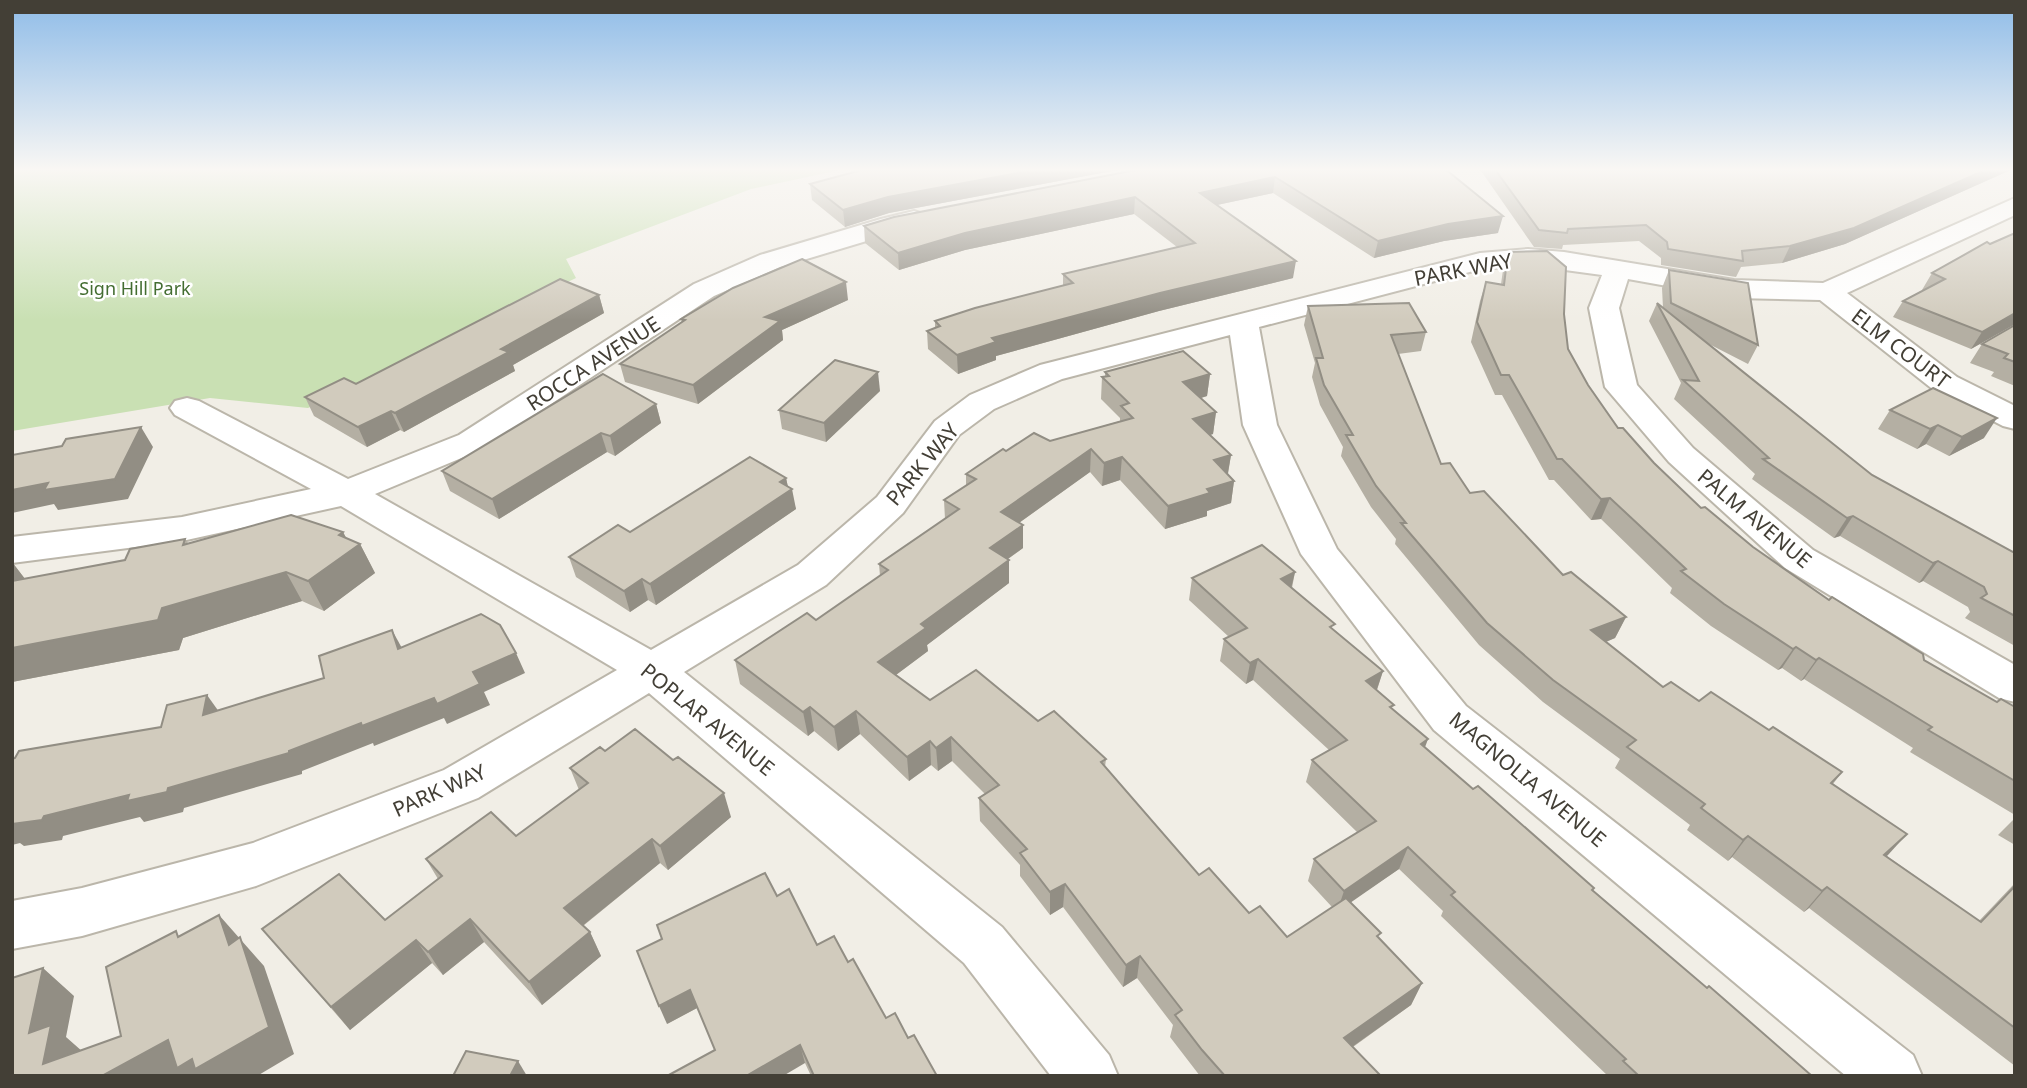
<svg xmlns="http://www.w3.org/2000/svg" width="2027" height="1088" font-family="'Noto Sans',sans-serif">
  <style>
    .green { fill: #c9e0b3 }
    .lines { fill: none; stroke-linecap: round; stroke-linejoin: round }
    .street-casing { stroke: #bbb6aa; stroke-width: 4 }
    .street { fill: #fff; fill-rule: evenodd }
    .wall { fill: #b4afa3 }
    .shaded-wall { fill: #928e84 }
    .building { fill: #d1cbbd; stroke: #928e84; stroke-width: 2 }
    .labels { text-anchor: middle; dominant-baseline: central; stroke-width: 5; stroke-linejoin: round; paint-order: stroke }
    .far-park-label { font-size: 18px; fill: #436d31; stroke: #fff }
    .street-label { font-size: 21px; fill: #433f36; stroke: #fff }
  </style>
  <rect width="100%" height="100%" fill="#f1eee6"/>
  <polygon class="green" points="12,168 849,168 751,189 566,259 576,278 308,408 210,398 12,431"/>
  <g class="lines">
    <g class="street-casing">
      <polygon id="street" points="2015,198 2015,215 1847,293 1957,377 2015,406 2015,429 2003,426 1935,391 1820,300 1734,298 1628,279 1619,308 1637,385 1693,448 1813,550 2015,665 2015,702 1999,698 1785,568 1669,462 1605,387 1589,308 1602,275 1528,265 1481,269 1259,327 1277,425 1337,549 1466,706 1913,1055 1922,1076 1846,1076 1434,730 1301,554 1243,425 1230,335 1062,379 994,409 959,435 903,513 826,585 684,672 1002,927 1109,1055 1118,1076 1051,1076 964,963 649,693 478,798 256,886 82,936 12,949 12,901 82,888 253,843 444,770 617,670 341,506 182,541 12,563 12,537 182,517 311,489 175,415 170,408 175,401 187,398 199,401 348,479 459,435 694,284 760,255 881,219 914,211 923,214 927,219 923,224 780,267 714,296 483,449 375,494 651,650 798,565 877,497 935,421 970,395 1040,365 1480,253 1528,249 1564,252 1734,280 1823,283"/>
    </g>
    <use href="#street" class="street"/>
  </g>
  <g class="wall">
    <polygon points="854,168 1128,168 889,213 845,227 812,200 810,184 854,172"/>
    <polygon points="1146,168 1444,168 1498,233 1444,241 1374,258 1273,193 1217,205 1293,278 1159,311 996,356 996,360 958,374 928,349 927,331 935,328 935,321 1063,286 1063,274 1177,247 1134,214 965,250 899,270 865,243 864,226"/>
    <polygon points="1479,168 2015,168 1845,244 1782,263 1741,267 1736,277 1661,265 1661,258 1639,241 1563,245 1562,249 1534,247"/>
    <polygon points="2015,233 2015,324 1971,349 1893,317 1903,301 1923,290 1922,290 1932,273 1990,244"/>
    <polygon points="1508,252 1564,314 1568,349 1588,385 1618,428 1701,508 1753,547 1829,600 1924,660 1997,702 2015,707 2015,815 1910,752 1913,748 1804,679 1801,681 1782,668 1778,670 1711,626 1670,593 1672,588 1601,519 1591,520 1554,480 1549,480 1502,395 1495,395 1471,342 1480,301 1486,282 1501,284 1503,270"/>
    <polygon points="1669,270 1758,345 1748,364 1707,343 1872,475 2015,553 2015,646 1965,618 1970,612 1968,607 1923,581 1919,583 1840,536 1834,538 1752,479 1755,474 1674,399 1681,383 1649,321 1657,303 1663,308 1662,288"/>
    <polygon points="599,295 604,313 513,365 515,371 404,432 400,430 367,447 314,416 305,397 356,384"/>
    <polygon points="848,300 782,330 783,340 698,404 625,382 620,364 682,323 681,319"/>
    <polygon points="1308,306 1426,332 1421,351 1398,354 1441,464 1470,493 1563,575 1626,617 1615,638 1606,642 1663,687 1769,730 1842,772 1833,784 1887,856 1979,921 2015,883 2015,1066 1809,908 1804,912 1732,857 1728,861 1687,830 1690,825 1615,768 1620,759 1543,702 1479,645 1395,544 1396,539 1371,507 1341,456 1343,447 1320,405 1312,377 1315,363 1304,325"/>
    <polygon points="2015,325 2015,386 1991,376 1994,372 1970,363 1982,344"/>
    <polygon points="1105,372 1210,374 1207,396 1201,398 1216,412 1213,434 1210,435 1231,455 1228,474 1234,481 1231,503 1207,511 1207,516 1165,529 1120,480 1102,486 1090,472 1019,523 1023,525 1023,548 1008,559 1009,583 927,645 928,651 896,675 930,700 1038,721 1106,759 1105,767 1199,875 1249,913 1287,937 1332,907 1308,881 1314,859 1358,833 1306,782 1312,760 1329,750 1253,680 1246,684 1220,661 1224,639 1229,637 1189,600 1192,578 1295,572 1292,588 1333,629 1383,671 1377,690 1425,748 1473,789 1594,888 1593,890 1707,988 1812,1076 1608,1076 1441,916 1443,911 1399,869 1350,902 1379,938 1422,983 1411,1005 1353,1047 1381,1076 1200,1076 1170,1037 1173,1025 1137,978 1123,987 1063,907 1050,915 1020,876 1020,865 980,821 979,798 985,794 952,761 938,771 931,765 909,781 860,734 838,751 814,731 808,736 740,684 735,660 816,620 880,576 879,564 945,519 944,500 966,486 966,474 1006,451 1050,441 1120,421 1120,418 1101,399 1102,377 1105,376"/>
    <polygon points="880,391 826,442 782,429 779,410"/>
    <polygon points="656,404 661,423 615,456 607,452 499,519 450,491 442,471"/>
    <polygon points="1890,410 1984,438 1949,456 1926,444 1917,449 1878,429"/>
    <polygon points="786,478 788,487 796,509 656,605 648,600 630,612 576,577 569,557 630,532"/>
    <polygon points="343,532 346,538 360,544 375,573 324,611 302,601 183,638 179,650 12,682 12,562 25,579 125,560 185,539 188,543"/>
    <polygon points="605,751 731,817 668,870 660,863 583,926 590,932 601,956 542,1005 484,942 443,975 432,963 350,1030 262,929 385,920 438,879 426,859 516,836 579,790 570,768"/>
    <polygon points="2015,818 2015,845 1998,835"/>
    <polygon points="777,896 817,945 848,962 886,1018 908,1038 937,1076 811,1076 805,1063 697,1008 667,1024"/>
  </g>
  <g class="shaded-wall">
    <polygon points="1045,168 1128,168 889,213 845,227 843,210 888,197"/>
    <polygon points="1990,168 2015,168 1845,244 1782,263 1790,246"/>
    <polygon points="1275,177 1273,193 1198,209 1200,193"/>
    <polygon points="1135,197 1134,214 965,250 899,270 898,253 965,233"/>
    <polygon points="1503,216 1498,233 1444,241 1374,258 1378,241 1448,224"/>
    <polygon points="1296,261 1293,278 1159,311 996,356 996,360 958,374 957,355 992,338 1160,293"/>
    <polygon points="846,282 848,300 782,330 783,340 698,404 693,385 765,317"/>
    <polygon points="599,295 604,313 513,365 515,371 404,432 395,413 501,349"/>
    <polygon points="2015,313 2015,324 1971,349 1982,332"/>
    <polygon points="878,372 880,391 826,442 824,423"/>
    <polygon points="1210,374 1207,396 1181,404 1183,382"/>
    <polygon points="656,404 661,423 615,456 610,436"/>
    <polygon points="391,411 400,430 367,447 358,427"/>
    <polygon points="1216,412 1213,434 1190,441 1193,419"/>
    <polygon points="1997,418 1984,438 1949,456 1962,437"/>
    <polygon points="1938,425 1926,444 1917,449 1930,429"/>
    <polygon points="141,427 153,447 128,499 58,510 54,504 12,513 12,490"/>
    <polygon points="601,433 607,452 499,519 492,499"/>
    <polygon points="1091,449 1090,472 1002,535 1001,512"/>
    <polygon points="1231,455 1227,478 1214,460"/>
    <polygon points="1122,457 1120,480 1102,486 1104,463"/>
    <polygon points="786,478 789,492 792,489 796,509 656,605 650,584"/>
    <polygon points="1234,481 1231,503 1207,511 1207,516 1165,529 1168,506 1207,489"/>
    <polygon points="1610,498 1601,519 1591,520 1601,499"/>
    <polygon points="1853,516 1840,536 1834,538 1847,518"/>
    <polygon points="1023,525 1023,548 991,571 990,548"/>
    <polygon points="343,532 352,549 360,544 375,573 324,611 308,581 339,535"/>
    <polygon points="1009,560 1009,583 927,645 928,651 881,686 878,662 921,624"/>
    <polygon points="1938,561 1923,581 1919,583 1933,563"/>
    <polygon points="12,562 35,592 12,598"/>
    <polygon points="286,572 302,601 183,638 179,650 12,682 12,648 162,608"/>
    <polygon points="1295,572 1290,593 1281,579"/>
    <polygon points="642,579 648,600 630,612 624,591"/>
    <polygon points="1626,617 1615,638 1581,652 1591,630"/>
    <polygon points="392,630 403,650 398,649"/>
    <polygon points="1796,647 1782,668 1778,670 1793,649"/>
    <polygon points="516,653 525,673 484,692 490,705 447,724 444,718 374,746 373,743 302,771 302,774 184,808 183,812 144,822 140,817 63,836 62,840 24,846 20,843 12,845 12,824 129,795 168,788 289,751"/>
    <polygon points="1819,658 1804,679 1801,681 1816,660"/>
    <polygon points="1258,659 1253,680 1246,684 1250,663"/>
    <polygon points="1383,671 1376,692 1366,681"/>
    <polygon points="207,695 222,716 203,715"/>
    <polygon points="810,707 814,731 808,736 803,712"/>
    <polygon points="856,711 860,734 838,751 834,727"/>
    <polygon points="951,737 952,761 938,771 936,748"/>
    <polygon points="1428,739 1420,761 1421,744"/>
    <polygon points="930,741 931,765 909,781 907,757"/>
    <polygon points="724,793 731,817 668,870 660,846"/>
    <polygon points="1907,834 1888,855 1866,876 1884,855"/>
    <polygon points="1748,836 1732,857 1728,861 1743,840"/>
    <polygon points="652,839 660,863 576,931 564,908"/>
    <polygon points="1408,847 1399,869 1337,912 1344,891"/>
    <polygon points="1065,884 1063,907 1050,915 1050,892"/>
    <polygon points="1827,887 1809,908 1804,912 1822,891"/>
    <polygon points="219,915 264,966 294,1054 257,1076 185,1076 183,1074 181,1076 102,1076 229,945"/>
    <polygon points="470,919 484,942 443,975 428,952"/>
    <polygon points="590,932 601,956 542,1005 529,982"/>
    <polygon points="416,940 432,963 350,1030 331,1007"/>
    <polygon points="1140,956 1137,978 1123,987 1126,965"/>
    <polygon points="43,968 74,996 66,1037 83,1052 43,1064 29,1033"/>
    <polygon points="1422,983 1411,1005 1335,1059 1344,1038"/>
    <polygon points="690,990 697,1008 667,1024 659,1006"/>
    <polygon points="800,1045 805,1063 783,1076 746,1076"/>
    <polygon points="518,1061 527,1076 510,1076"/>
  </g>
  <g class="building">
    <polygon points="855,168 1045,168 888,197 843,210 810,184 858,171"/>
    <polygon points="1146,168 1444,168 1503,216 1448,224 1378,241 1275,177 1200,193 1296,261 1160,293 992,338 996,342 957,355 927,331 940,326 935,321 975,308 1073,283 1063,274 1195,243 1135,197 965,233 898,253 864,226 894,217"/>
    <polygon points="1494,168 1990,168 1854,228 1790,246 1742,251 1743,261 1668,249 1667,242 1646,225 1568,229 1567,233 1539,230"/>
    <polygon points="2015,233 2015,313 1982,332 1903,301 1945,279 1932,273 1987,242 1990,244"/>
    <polygon points="1547,251 1566,267 1564,314 1568,349 1588,385 1618,428 1623,428 1654,463 1701,508 1705,507 1753,547 1829,600 1832,597 1923,654 1924,660 1997,702 2001,699 2015,707 2015,781 1928,730 1932,727 1819,658 1816,660 1796,647 1793,649 1724,604 1681,571 1686,569 1610,498 1601,499 1562,459 1557,459 1509,375 1501,375 1477,322 1486,282 1504,285 1508,252"/>
    <polygon points="802,259 846,282 765,317 780,321 693,385 620,364 685,320 681,319 733,288"/>
    <polygon points="1669,270 1748,283 1758,345 1671,303"/>
    <polygon points="560,279 599,295 501,349 509,352 395,413 391,411 358,427 305,397 344,378 356,384"/>
    <polygon points="1409,303 1426,332 1391,335 1441,464 1450,463 1470,493 1484,491 1563,575 1571,572 1626,617 1591,630 1663,687 1671,682 1699,701 1711,692 1769,730 1773,727 1842,772 1831,783 1907,834 1884,855 1981,922 2015,886 2015,1028 1827,887 1822,891 1748,836 1743,840 1701,808 1705,804 1627,747 1636,740 1553,680 1487,623 1401,523 1406,523 1376,486 1346,435 1353,435 1324,385 1316,358 1323,358 1308,306"/>
    <polygon points="1657,303 1872,475 2015,553 2015,616 1981,598 1987,594 1984,587 1938,561 1933,563 1853,516 1847,518 1763,459 1769,458 1683,380 1699,381"/>
    <polygon points="2015,325 2015,362 2004,358 2008,354 1982,344"/>
    <polygon points="1183,351 1210,374 1183,382 1216,412 1193,419 1231,455 1214,460 1234,481 1207,489 1210,493 1168,506 1122,457 1104,463 1091,449 1001,512 1023,525 990,548 1009,560 921,624 926,628 878,662 930,700 976,670 1038,721 1054,711 1106,759 1101,762 1199,875 1209,868 1249,913 1260,906 1287,937 1346,898 1381,933 1377,936 1422,983 1344,1038 1381,1076 1225,1076 1202,1050 1175,1015 1182,1010 1140,956 1126,965 1065,884 1050,892 1020,853 1027,849 979,798 999,785 951,737 936,748 930,741 907,757 856,711 834,727 810,707 803,712 735,660 807,613 816,620 888,570 879,564 959,509 944,500 976,479 966,474 1003,449 1006,451 1034,433 1050,441 1133,418 1121,406 1129,403 1102,377 1109,376 1105,372"/>
    <polygon points="835,360 878,372 824,423 779,410"/>
    <polygon points="603,374 656,404 610,436 601,433 492,499 442,471"/>
    <polygon points="1933,388 1997,418 1962,437 1938,425 1930,429 1890,410"/>
    <polygon points="141,427 115,479 44,490 48,483 12,490 12,455 62,446 66,439"/>
    <polygon points="750,457 786,478 780,482 792,489 650,584 642,579 624,591 569,557 618,525 630,532"/>
    <polygon points="291,515 343,532 339,535 360,544 308,581 286,572 162,608 158,620 12,648 12,581 125,560 130,549 185,539 183,545"/>
    <polygon points="1262,545 1295,572 1281,579 1335,624 1330,627 1383,671 1366,681 1394,705 1390,707 1428,739 1421,744 1473,789 1478,786 1594,888 1592,890 1707,988 1709,986 1812,1076 1639,1076 1623,1061 1626,1059 1451,895 1455,892 1408,847 1344,891 1314,859 1376,821 1312,760 1347,740 1258,659 1250,663 1224,639 1247,628 1192,578"/>
    <polygon points="481,614 500,625 516,653 473,672 480,684 437,704 434,698 362,726 361,723 289,751 289,753 168,788 167,792 127,801 129,795 44,816 42,820 12,824 12,759 15,758 19,751 161,727 167,705 207,695 203,715 324,678 319,656 392,630 398,649"/>
    <polygon points="635,729 673,760 678,757 724,793 660,846 652,839 564,908 590,932 529,982 470,919 428,952 416,940 331,1007 262,929 339,874 385,920 442,876 426,859 491,812 516,836 588,783 570,768 600,747 605,751"/>
    <polygon points="765,873 777,896 789,889 817,945 834,936 848,962 853,959 886,1018 895,1013 908,1038 914,1035 937,1076 814,1076 800,1045 746,1076 667,1076 715,1050 690,990 659,1006 637,951 662,939 657,925"/>
    <polygon points="219,915 229,945 240,937 269,1027 195,1069 192,1059 177,1068 168,1040 102,1076 12,1076 12,978 43,968 29,1033 51,1025 43,1064 121,1036 106,967 176,931 178,937"/>
    <polygon points="466,1051 518,1061 510,1076 453,1076"/>
  </g>
  <linearGradient id="sky" x2="0" y2="1"><stop stop-color="#8fbce8"/><stop offset="0.53" stop-color="#f9f7f4"/><stop offset="1" stop-color="#f9f7f4" stop-opacity="0"/></linearGradient>
  <rect width="2027" height="320" fill="url(#sky)"/>
  <g class="labels">
    <g class="far-park-label">
      <text x="135" y="288">Sign Hill Park</text>
    </g>
    <g class="street-label">
      <text transform="translate(1463 269) rotate(-11)">PARK WAY</text>
      <text transform="translate(1901 348) rotate(37)">ELM COURT</text>
      <text transform="translate(593 363) rotate(-33)">ROCCA AVENUE</text>
      <text transform="translate(922 464) rotate(-50)">PARK WAY</text>
      <text transform="translate(1755 518) rotate(40)">PALM AVENUE</text>
      <text transform="translate(708 719) rotate(39)">POPLAR AVENUE</text>
      <text transform="translate(1528 779) rotate(40)">MAGNOLIA AVENUE</text>
      <text transform="translate(439 790) rotate(-24)">PARK WAY</text>
    </g>
  </g>
  <rect width="2027" height="1088" fill="none" stroke="#433f36" stroke-width="28"/>
</svg>
